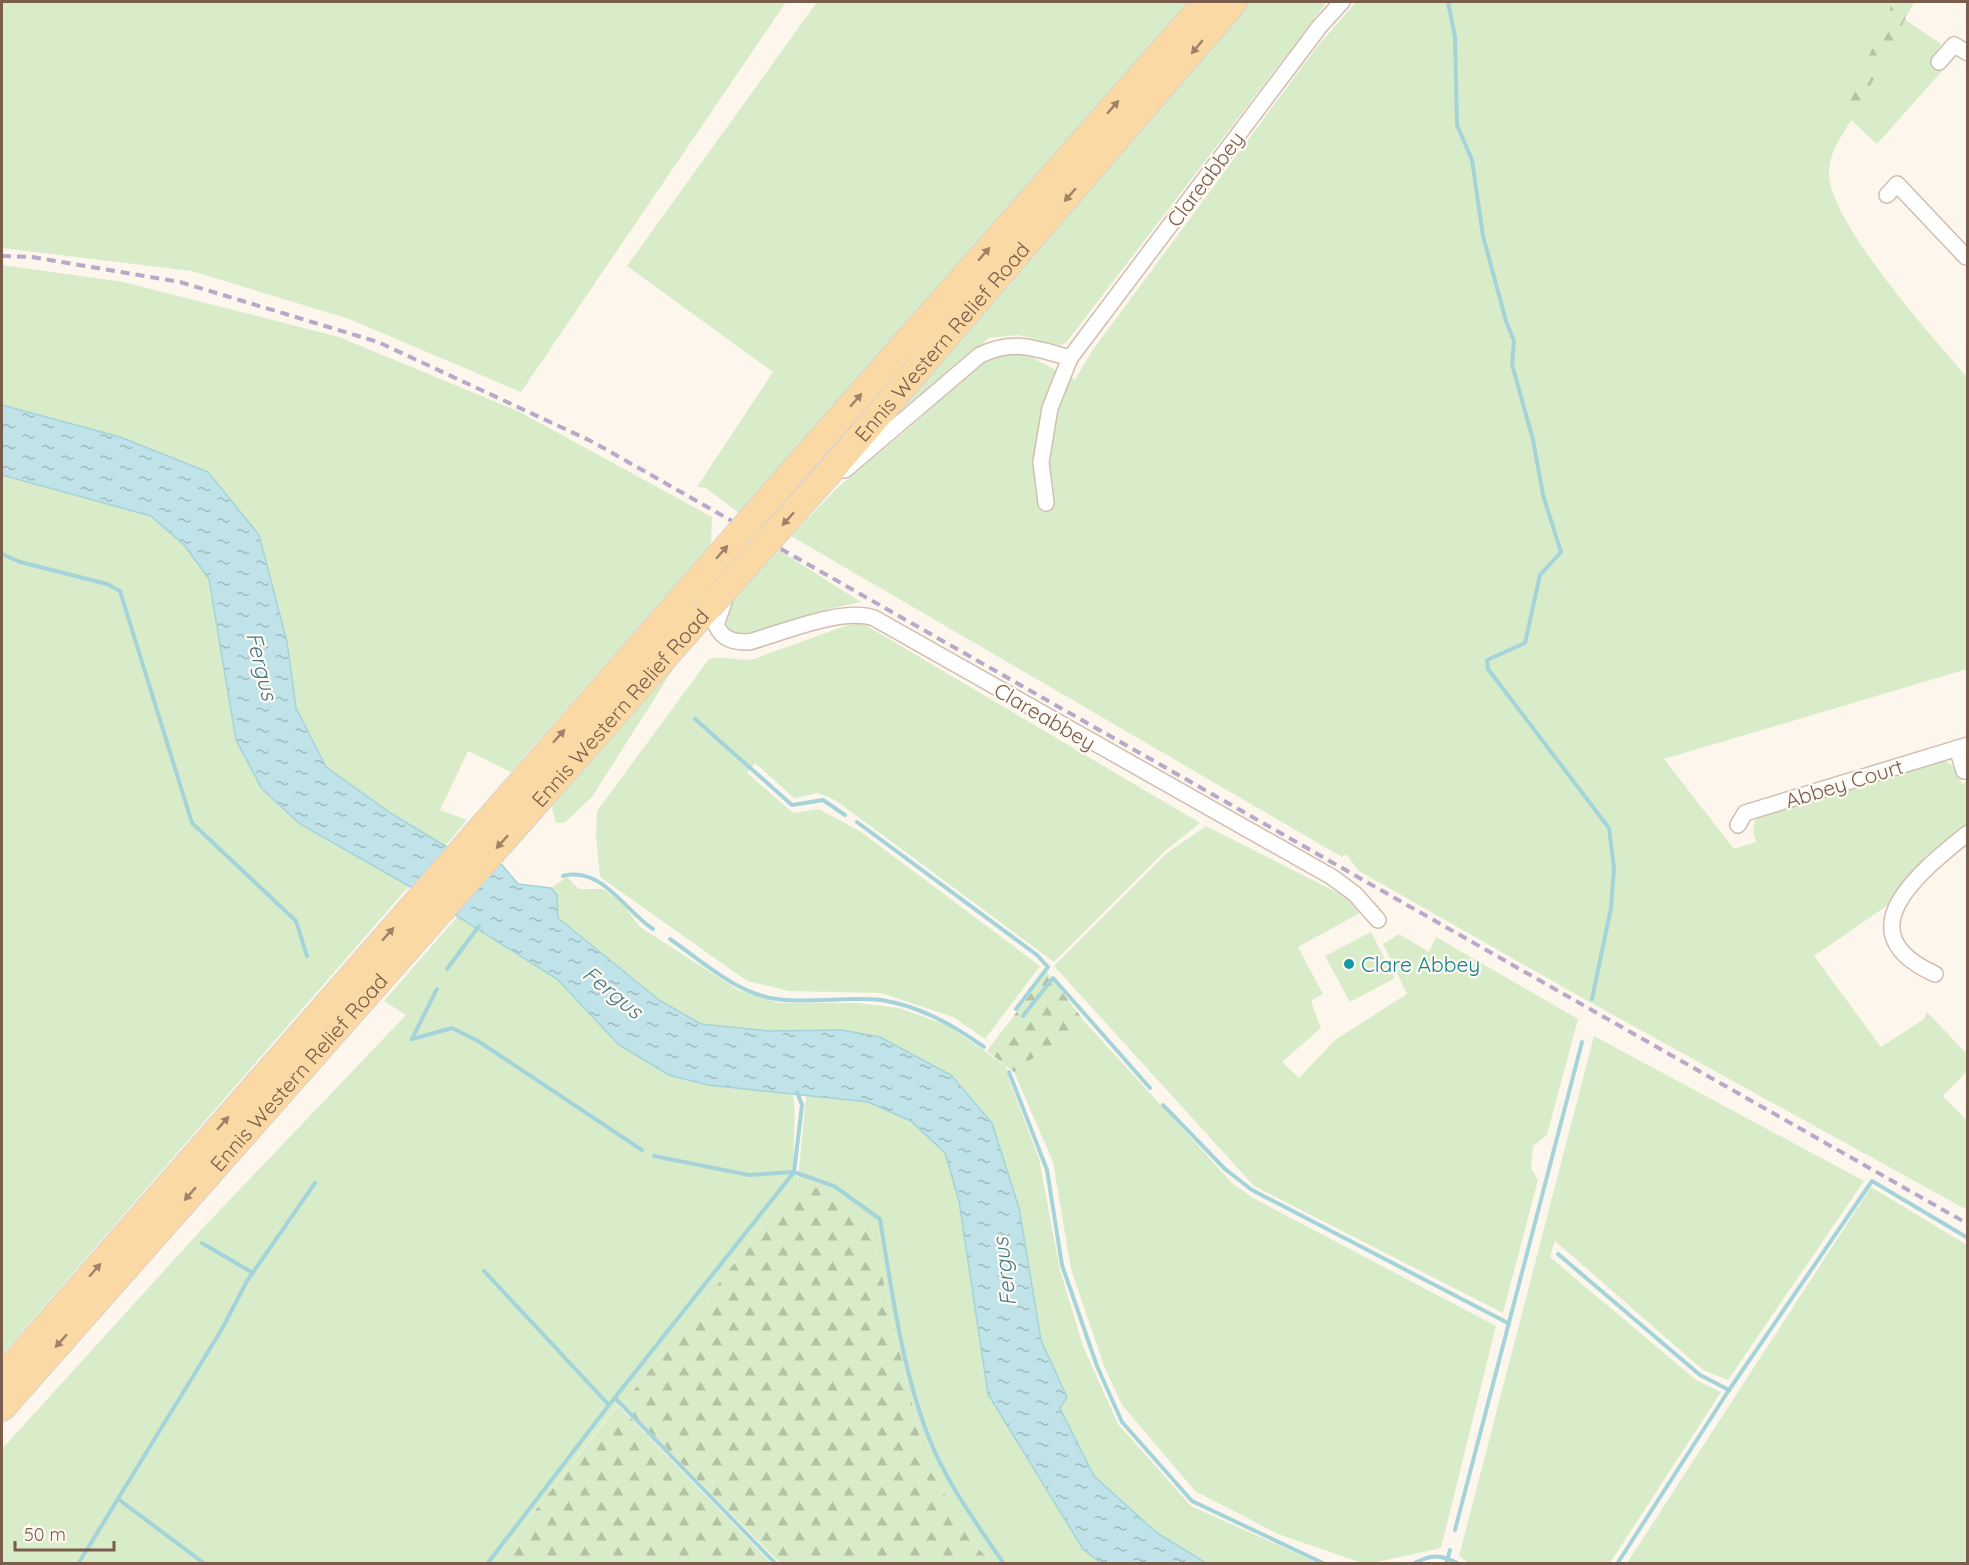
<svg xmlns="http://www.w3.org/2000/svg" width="1969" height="1565" font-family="Quicksand,sans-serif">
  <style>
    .green { fill: #d8ecc9 }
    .forest { fill: url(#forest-firs) }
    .water { fill: url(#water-ripples); stroke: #a5d3da; stroke-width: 1.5 }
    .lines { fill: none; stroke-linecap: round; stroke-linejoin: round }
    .stream { stroke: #a5d3da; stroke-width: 4 }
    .minor-casing { stroke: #d1beb0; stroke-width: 18 }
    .primary-casing { stroke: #dad1cd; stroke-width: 28 }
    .minor { stroke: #fff; stroke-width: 15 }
    .primary { stroke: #fbd9a5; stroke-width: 26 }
    .rail { stroke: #b9a8c9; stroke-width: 4; stroke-dasharray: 9 6; stroke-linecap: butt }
    .primary-bridge-casing { stroke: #dad1cd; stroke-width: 28; stroke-linecap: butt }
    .primary-bridge { stroke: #fbd9a5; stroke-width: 26 }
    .oneway { fill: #a18267 }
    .culture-dot { fill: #0f9aa8; stroke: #fffaf3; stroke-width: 2 }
    .labels { text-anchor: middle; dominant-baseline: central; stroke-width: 4.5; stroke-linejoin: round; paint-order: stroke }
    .street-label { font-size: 21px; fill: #7a5c4d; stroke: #fffaf3 }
    .culture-label { font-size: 21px; fill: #0d838f; stroke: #fffaf3; text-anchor: start }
    .water-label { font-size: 22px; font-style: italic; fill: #437c86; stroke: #fffaf3 }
  </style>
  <defs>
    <pattern id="forest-firs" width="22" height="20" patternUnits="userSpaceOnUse" patternTransform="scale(1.5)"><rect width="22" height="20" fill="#d8ecc9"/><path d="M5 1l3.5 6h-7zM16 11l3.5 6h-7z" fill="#b4c2a5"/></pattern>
    <pattern id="water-ripples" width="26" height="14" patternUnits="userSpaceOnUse" patternTransform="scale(1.5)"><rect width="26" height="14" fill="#bfe3e8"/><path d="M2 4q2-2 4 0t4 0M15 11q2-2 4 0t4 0" fill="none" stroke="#a0bbbe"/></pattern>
  </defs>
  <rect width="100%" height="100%" fill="#fdf6ec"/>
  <g class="green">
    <polygon points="2,2 786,2 521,392 349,319 192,271 2,248"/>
    <polygon points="817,2 1192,2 739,513 706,488 697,487 773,372 627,266"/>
    <polygon points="1250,2 1327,2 1066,343 1058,346 1019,335 989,338 884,424"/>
    <path d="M1356,2h535l-2,15 -43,85 10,9 48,-92 37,25 -10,15 11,12 -65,73 -26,-24c-9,16 -21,31 -22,50 -4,48 105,169 138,207v292l-303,90 70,90 22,-7 -3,-12 2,-10 9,-6 179,-55 10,7 9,18 5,-3v44l-46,38 -23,25 -10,17 -74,51 67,91 43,-28 3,-7 40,42v17l-24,25 24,25v89l-381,-210 -227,-129 -13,-17 -4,3 -551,-321 47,-49 70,-58 78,-70 23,-8 16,3 50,26 17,-29 224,-303z"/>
    <polygon points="2,265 123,282 339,337 518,411 712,517 711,544 511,772 468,751 440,810 467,820 445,846 392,814 326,767 296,708 287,642 120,437 2,405"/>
    <polygon points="2,475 151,516 185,546 209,579 236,740 300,824 409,886 2,1355"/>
    <polygon points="779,550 861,602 820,611 746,636 727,632 722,626 727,606"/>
    <path d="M870,621l-3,5 333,197 -35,28 -111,111 -219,-162 -17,-7 -24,5 -39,-35 -8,10 46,40 26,-4 42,23 179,134 -55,73 -32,-22 -72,-24 -92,-2 -42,-10 -147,-104 -4,-42 1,-24 112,-152c16,-4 30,3 45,0l91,-33z"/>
    <polygon points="684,652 592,797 564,823 556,823 551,804"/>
    <polygon points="1206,826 1344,896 1360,913 1298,947 1323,994 1311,1001 1321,1028 1282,1062 1299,1078 1335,1040 1407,994 1383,944 1399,934 1429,952 1436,937 1578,1019 1547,1135 1533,1146 1531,1168 1538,1180 1503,1313 1254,1186 1054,966 1167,853"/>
    <polygon points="567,877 579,889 603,889 621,902 640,927 738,990 779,1003 858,1003 899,1008 947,1025 1006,1066 1010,1082 1039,1159 1060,1270 1083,1346 1118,1424 1191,1506 1318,1563 1206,1563 1157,1533 1094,1476 1059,1408 1067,1397 1041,1340 1019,1208 992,1123 951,1075 880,1037 841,1030 770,1031 701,1024 659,1000 558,918 557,895 551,888"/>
    <path d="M458,916l99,63 62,66 89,40 85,9c5,31 -4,56 5,87l8,-85 62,6 43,19 34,32 14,48 124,348 18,14h-110l-13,-15 -52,-84 -56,-240 -72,-41 -175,221 -6,1 -123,158h-492v-114l199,-219 205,-215 -22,-14z"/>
    <polygon points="1371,932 1395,978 1350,1002 1325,956"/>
    <polygon points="1084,1021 1232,1183 1253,1198 1496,1326 1441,1548 1373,1563 1362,1563 1278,1534 1195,1491 1122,1405 1104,1366 1071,1269 1053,1162 1014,1072"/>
    <polygon points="1594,1036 1864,1181 1728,1380 1703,1370 1555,1241 1550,1257 1696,1380 1721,1392 1610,1563 1469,1563 1459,1556"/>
    <polygon points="1871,1187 1967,1245 1967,1563 1627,1563"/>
  </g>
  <g class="forest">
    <polygon points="1891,2 1914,2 1857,111 1845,102 1889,17"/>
    <polygon points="1047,972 1084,1021 1014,1072 987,1051"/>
    <polygon points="798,1183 821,1189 870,1224 926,1464 978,1548 991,1563 780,1563 623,1404"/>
    <polygon points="618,1405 771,1563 494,1563"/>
  </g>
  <polygon class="water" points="2,405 120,437 208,472 259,535 287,642 296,708 326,767 392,814 445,846 502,865 518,884 551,888 557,895 558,918 659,1000 701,1024 770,1031 841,1030 880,1037 951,1075 992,1123 1019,1208 1041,1340 1067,1397 1060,1408 1094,1476 1157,1533 1206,1563 1101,1563 1083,1549 988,1394 959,1201 945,1153 911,1121 868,1102 708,1085 669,1075 619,1045 557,979 409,886 300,824 262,789 236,740 209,579 185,546 151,516 2,475"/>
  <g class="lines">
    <g class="stream">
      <polyline points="1448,2 1455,37 1457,125 1472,160 1483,236 1506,321 1514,341 1512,364 1533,440 1543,495 1561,552 1540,575 1525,643 1487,660 1488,669 1609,828 1614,868 1611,908 1592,999"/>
      <polyline points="2,554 20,562 107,584 120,591 192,823 296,921 307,956"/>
      <polyline points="695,719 792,805 823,800 845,815"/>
      <polyline points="857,822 1037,955 1048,967 1016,1009"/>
      <path d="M563,876c39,-10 62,35 90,53"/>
      <path d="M670,939c33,23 66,54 106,60 35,5 71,-3 105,1 39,6 72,25 103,47"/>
      <polyline points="447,969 479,926"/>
      <polyline points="437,989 412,1039 452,1028 478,1041 642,1150"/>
      <polyline points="1023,1016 1053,978 1150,1088"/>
      <polyline points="1009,1072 1047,1170 1062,1265 1097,1366 1122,1422 1192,1501 1325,1564"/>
      <path d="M797,1092l5,13 -8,67 40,14 46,33c12,73 22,150 49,219 17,44 48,86 75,126"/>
      <polyline points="1163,1105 1225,1169 1252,1190 1508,1323"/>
      <polyline points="654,1156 749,1175 793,1172"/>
      <polyline points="202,1243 253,1273"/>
      <polyline points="1558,1254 1700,1375 1729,1390"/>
      <polyline points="484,1271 609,1405 794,1172"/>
      <polyline points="615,1398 776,1564"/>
      <polyline points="118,1499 205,1564"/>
      <polyline points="1455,1530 1582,1042"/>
      <polyline points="78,1564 222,1329 247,1281 315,1183"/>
      <polyline points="487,1564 609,1405"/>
      <path d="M1413,1564c18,-10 28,-10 46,0"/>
      <polyline points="1446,1564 1450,1550"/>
      <polyline points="1617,1564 1729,1390 1872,1181 1968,1238"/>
    </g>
    <g class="minor-casing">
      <g id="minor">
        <polyline points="1939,62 1954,45 1968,53"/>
        <polyline points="1887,195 1897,184 1966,257"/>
        <path d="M845,470l135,-115c34,-16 55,-7 90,3"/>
        <polyline points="1046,503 1041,462 1050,408 1070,358 1320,26 1342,2"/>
        <path d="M724,602l-8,23c7,15 17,17 33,17 33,-9 93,-35 125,-24l458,259 23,17 23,26"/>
        <polyline points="1957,748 1964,771"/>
        <polyline points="1738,825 1745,813 1968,745"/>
        <path d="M1935,974c-93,-42 -14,-103 33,-141"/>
      </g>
    </g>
    <g class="primary-casing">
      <g id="primary">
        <polyline points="817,444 1206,2"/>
        <path id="s1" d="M827,475l407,-473"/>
        <polyline points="2,1377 684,596"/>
        <path id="s2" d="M2,1408l707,-801"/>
      </g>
    </g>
    <use href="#minor" class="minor"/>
    <use href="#primary" class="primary"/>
    <polyline class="rail" points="2,256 32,257 180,282 378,342 593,442 1968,1224"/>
    <g class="primary-bridge-casing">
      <g id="primary-bridge">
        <polyline points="684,596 817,444"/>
        <polyline points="709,607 827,475"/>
      </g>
    </g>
    <use href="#primary-bridge" class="primary-bridge"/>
  </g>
  <defs><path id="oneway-solid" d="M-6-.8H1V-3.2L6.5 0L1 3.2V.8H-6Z" transform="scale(1.5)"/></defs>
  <g class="oneway">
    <use href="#oneway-solid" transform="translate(1197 47) rotate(130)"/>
    <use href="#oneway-solid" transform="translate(1113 107) rotate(-49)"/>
    <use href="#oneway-solid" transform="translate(1070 195) rotate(131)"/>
    <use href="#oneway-solid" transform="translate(984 254) rotate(-49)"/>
    <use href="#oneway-solid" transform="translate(856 400) rotate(-49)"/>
    <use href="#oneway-solid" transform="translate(788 519) rotate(132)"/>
    <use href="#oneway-solid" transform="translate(722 552) rotate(-49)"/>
    <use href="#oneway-solid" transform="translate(559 736) rotate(-48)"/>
    <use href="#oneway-solid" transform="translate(502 842) rotate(132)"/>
    <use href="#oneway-solid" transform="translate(388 934) rotate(-49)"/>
    <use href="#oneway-solid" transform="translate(223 1123) rotate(-49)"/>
    <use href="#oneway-solid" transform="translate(190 1194) rotate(131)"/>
    <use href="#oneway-solid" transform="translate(95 1270) rotate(-49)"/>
    <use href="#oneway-solid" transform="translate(61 1341) rotate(131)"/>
  </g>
  <circle class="culture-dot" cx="1349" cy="964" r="6"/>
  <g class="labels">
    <g class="street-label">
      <text transform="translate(1205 179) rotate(-53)">Clareabbey</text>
      <text stroke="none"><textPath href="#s1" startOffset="176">Ennis Western Relief Road</textPath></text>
      <text stroke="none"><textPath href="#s2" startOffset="934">Ennis Western Relief Road</textPath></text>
      <text transform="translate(1045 716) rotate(30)">Clareabbey</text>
      <text transform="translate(1844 783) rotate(-17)">Abbey Court</text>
      <text stroke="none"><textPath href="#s2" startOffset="448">Ennis Western Relief Road</textPath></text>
    </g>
    <g class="culture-label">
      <text x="1361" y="964">Clare Abbey</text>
    </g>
    <g class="water-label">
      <text transform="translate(262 666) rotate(76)">Fergus</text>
      <text transform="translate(613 992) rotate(39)">Fergus</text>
      <text transform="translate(1004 1272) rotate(-97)">Fergus</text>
    </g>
  </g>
  <rect width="1969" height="1565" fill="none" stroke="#7a5c4d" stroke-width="6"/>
  <path d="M15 1541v9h99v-9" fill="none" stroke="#7a5c4d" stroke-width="3"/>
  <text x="24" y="1541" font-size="18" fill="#7a5c4d" stroke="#fffaf3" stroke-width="4.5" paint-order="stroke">50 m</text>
</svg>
